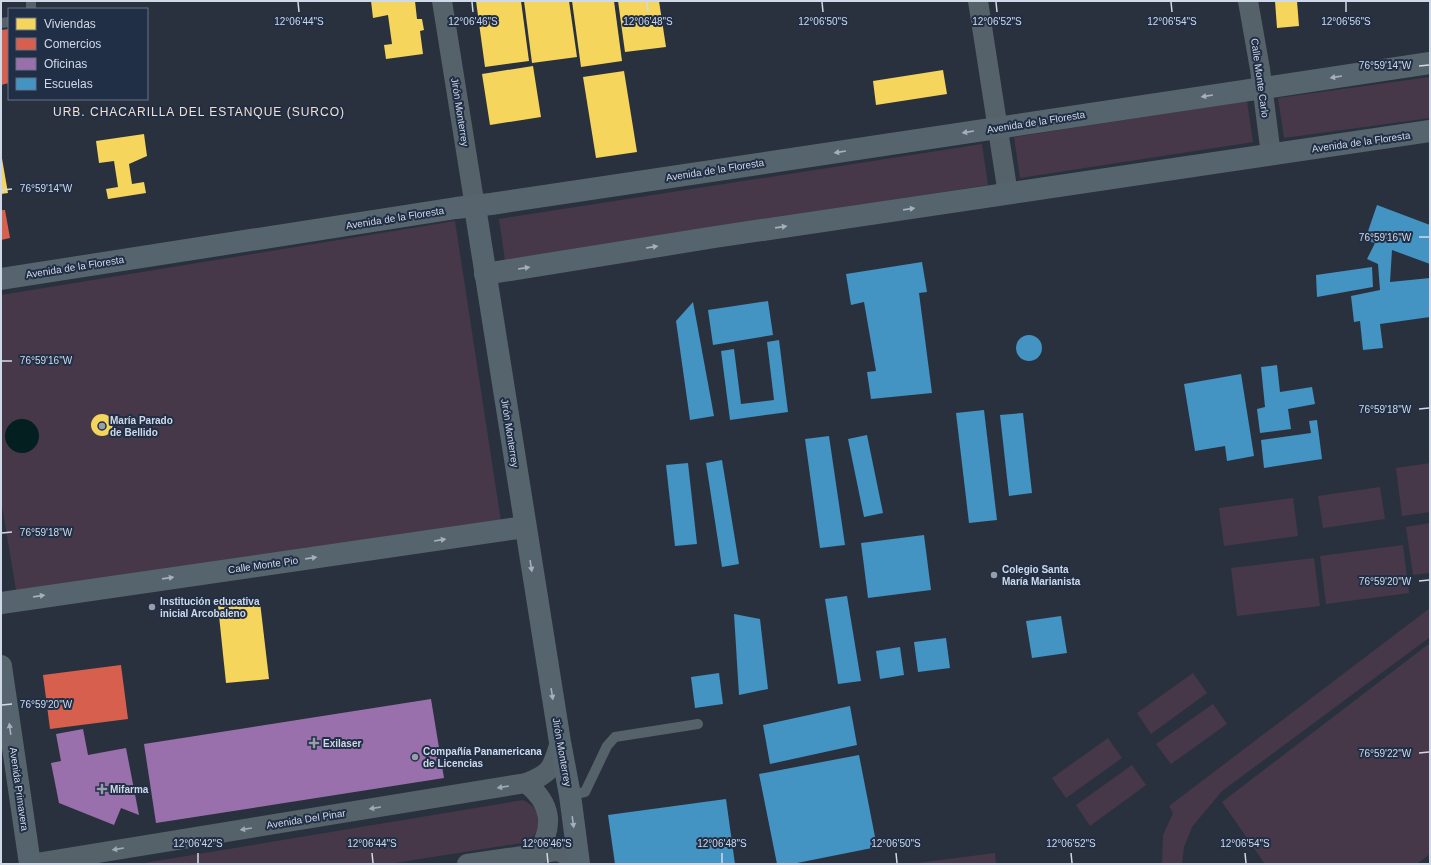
<svg xmlns="http://www.w3.org/2000/svg" width="1431" height="865" font-family="Arial,sans-serif">
  <style>
    .green { fill: #463848 }
    .water { fill: #041f20 }
    .homes { fill: #f6d55c }
    .shops { fill: #d6604d }
    .offices { fill: #9970ab }
    .schools { fill: #4393c3 }
    .lines { fill: none; stroke-linecap: round; stroke-linejoin: round }
    .lane { stroke: #566269; stroke-width: 10 }
    .street { stroke: #566269; stroke-width: 20 }
    .secondary { stroke: #56656d; stroke-width: 22 }
    .oneway { fill: #a5b0bd }
    .oneway2 { fill: #9fa9b5 }
    .ticks { fill: none; stroke: #d0d9e8; stroke-width: 1.5 }
    .poi-dot { fill: #969eac; stroke: #212f46; stroke-width: 1.5 }
    .labels { text-anchor: middle; dominant-baseline: central; stroke-width: 4; stroke-linejoin: round; paint-order: stroke }
    .street-label { font-size: 10px; fill: #d0d9e8; stroke: #212f46 }
    .poi-label { font-size: 10px; font-weight: bold; fill: #d0d9e8; stroke: #212f46; text-anchor: start }
    .quarter-label { font-size: 12px; letter-spacing: 1px; fill: #f7dfc9; stroke: #212f46 }
    .ticks-label { font-size: 10px; text-anchor: middle; fill: #d0d9e8; stroke: #212f46; stroke-width: 4; stroke-linejoin: round; paint-order: stroke }
  </style>
  <rect width="100%" height="100%" fill="#29313e"/>
  <g class="green">
    <polygon points="1430,77 1430,118 1284,138 1278,98"/>
    <polygon points="1247,101 1253,142 1020,178 1014,137"/>
    <polygon points="982,144 988,185 505,260 499,219"/>
    <polygon points="455,221 502,528 16,590 1,500 1,295"/>
    <polygon points="1430,463 1430,512 1402,516 1396,468"/>
    <polygon points="1380,487 1385,519 1323,528 1318,496"/>
    <polygon points="1293,498 1298,536 1224,546 1219,508"/>
    <polygon points="1430,523 1430,573 1413,575 1406,527"/>
    <polygon points="1403,545 1409,593 1326,604 1320,556"/>
    <polygon points="1314,558 1320,606 1237,616 1231,568"/>
    <polygon points="1430,608 1430,637 1222,791 1192,827 1184,847 1182,864 1162,864 1163,835 1173,813 1169,806"/>
    <polygon points="1430,643 1430,854 1417,864 1265,864 1222,802"/>
    <polygon points="1193,673 1207,693 1151,734 1137,713"/>
    <polygon points="1213,704 1227,724 1171,764 1156,744"/>
    <polygon points="1108,738 1122,758 1066,798 1052,778"/>
    <polygon points="1132,765 1146,785 1090,826 1076,805"/>
    <path d="M523,800c21,11 21,26 5,42l-140,22h-250z"/>
    <polygon points="995,853 996,864 917,864 917,863"/>
  </g>
  <circle class="water" cx="22" cy="436" r="17"/>
  <g class="homes">
    <polygon points="371,1 415,1 417,19 422,19 424,30 420,31 423,54 386,59 384,45 392,44 388,15 373,18"/>
    <polygon points="476,1 521,1 529,61 485,67"/>
    <polygon points="524,1 569,1 577,57 532,63"/>
    <polygon points="572,1 614,1 622,61 581,67"/>
    <polygon points="618,1 659,1 666,47 625,52"/>
    <polygon points="1275,1 1297,1 1299,26 1277,28"/>
    <polygon points="533,66 541,117 490,125 482,74"/>
    <polygon points="943,70 947,94 876,105 873,81"/>
    <polygon points="624,71 637,152 596,158 583,77"/>
    <polygon points="144,134 147,156 129,164 132,184 144,182 146,193 108,199 106,189 118,187 114,161 99,163 96,141"/>
    <polygon points="1,153 8,193 1,194"/>
    <circle cx="102" cy="425" r="11"/>
    <polygon points="260,602 269,679 226,683 218,606"/>
  </g>
  <g class="shops">
    <polygon points="9,29 9,83 1,85 1,30"/>
    <polygon points="1,210 5,210 10,238 1,240"/>
    <polygon points="121,665 128,719 50,729 43,675"/>
  </g>
  <g class="offices">
    <polygon points="431,699 444,778 156,823 144,744"/>
    <polygon points="83,729 88,755 126,748 139,815 121,808 114,825 59,803 51,763 61,761 56,734"/>
  </g>
  <g class="schools">
    <polygon points="1377,205 1430,225 1430,264 1392,250 1390,282 1430,278 1430,317 1380,324 1383,348 1363,350 1360,321 1354,322 1351,296 1380,290 1378,264 1367,259 1375,243 1365,240"/>
    <polygon points="922,262 927,292 919,293 932,393 871,399 867,372 876,371 864,302 851,305 846,274"/>
    <polygon points="1372,267 1373,287 1317,297 1316,275"/>
    <polygon points="768,301 773,335 713,345 708,310"/>
    <polygon points="693,302 714,416 690,420 676,321"/>
    <circle cx="1029" cy="348" r="13"/>
    <polygon points="779,340 788,412 730,420 721,351 734,349 741,404 774,400 767,342"/>
    <polygon points="1277,365 1280,392 1312,387 1315,404 1288,409 1291,429 1260,433 1257,409 1265,407 1261,367"/>
    <polygon points="1241,374 1254,456 1227,461 1225,446 1195,451 1184,384"/>
    <polygon points="984,410 997,520 969,523 956,413"/>
    <polygon points="1023,413 1032,493 1009,496 1000,415"/>
    <polygon points="1317,420 1322,459 1264,468 1261,440 1311,433 1309,421"/>
    <polygon points="867,435 883,513 864,517 848,439"/>
    <polygon points="829,436 845,545 820,548 805,439"/>
    <polygon points="722,460 739,564 722,567 706,463"/>
    <polygon points="688,463 697,544 675,546 666,465"/>
    <polygon points="924,535 931,590 868,598 861,543"/>
    <polygon points="847,596 861,681 838,684 825,599"/>
    <polygon points="734,614 760,619 768,689 739,695"/>
    <polygon points="1061,616 1067,653 1032,658 1026,621"/>
    <polygon points="946,638 950,668 918,672 914,642"/>
    <polygon points="900,647 904,675 880,679 876,651"/>
    <polygon points="719,673 723,704 695,708 691,677"/>
    <polygon points="850,706 857,745 770,764 763,725"/>
    <polygon points="859,755 877,847 792,864 777,864 759,774"/>
    <polygon points="726,799 735,864 615,864 608,815"/>
  </g>
  <g class="lines">
    <g class="lane">
      <polyline points="31,1 31,9"/>
      <polyline points="1,23 9,22"/>
      <polyline points="570,795 585,792 607,746 615,737 698,724"/>
    </g>
    <g class="street">
      <polyline points="442,1 475,207"/>
      <polyline points="978,1 1008,194"/>
      <polyline points="1248,1 1260,69 1271,155"/>
      <path d="M526,783c25,20 29,43 11,70"/>
      <path d="M30,864l496,-81c26,-10 26,-15 34,-41"/>
      <polyline points="467,864 556,851 563,853 577,864"/>
    </g>
    <g class="secondary">
      <polyline points="475,207 560,742 570,795 579,864"/>
      <polyline points="485,274 715,237 1430,131"/>
      <polyline points="1,279 456,208 491,204 1430,63"/>
      <polyline points="1,603 525,527"/>
      <polyline points="1,666 30,864"/>
    </g>
  </g>
  <defs><path id="oneway-solid" d="M-6-.8H1V-3.2L6.5 0L1 3.2V.8H-6Z"/></defs>
  <g class="oneway">
    <use href="#oneway-solid" transform="translate(1336 77) rotate(171)"/>
    <use href="#oneway-solid" transform="translate(1207 96) rotate(171)"/>
    <use href="#oneway-solid" transform="translate(968 132) rotate(171)"/>
    <use href="#oneway-solid" transform="translate(840 152) rotate(171)"/>
    <use href="#oneway-solid" transform="translate(909 209) rotate(-8)"/>
    <use href="#oneway-solid" transform="translate(781 227) rotate(-8)"/>
    <use href="#oneway-solid" transform="translate(652 247) rotate(-9)"/>
    <use href="#oneway-solid" transform="translate(524 268) rotate(-9)"/>
    <use href="#oneway-solid" transform="translate(440 540) rotate(-9)"/>
    <use href="#oneway-solid" transform="translate(311 558) rotate(-8)"/>
    <use href="#oneway-solid" transform="translate(531 566) rotate(81)"/>
    <use href="#oneway-solid" transform="translate(168 578) rotate(-8)"/>
    <use href="#oneway-solid" transform="translate(39 596) rotate(-8)"/>
    <use href="#oneway-solid" transform="translate(552 694) rotate(81)"/>
    <use href="#oneway-solid" transform="translate(10 729) rotate(-98)"/>
    <use href="#oneway-solid" transform="translate(573 822) rotate(82)"/>
  </g>
  <g class="oneway2">
    <use href="#oneway-solid" transform="translate(503 787) rotate(171)"/>
    <use href="#oneway-solid" transform="translate(375 808) rotate(171)"/>
    <use href="#oneway-solid" transform="translate(246 829) rotate(171)"/>
    <use href="#oneway-solid" transform="translate(118 849) rotate(171)"/>
  </g>
  <path class="ticks" d="M298,2l1,10M472,2l1,10M647,2l1,10M822,2l1,10M996,2l1,10M1171,2l1,10M1346,2v10M1419,66l10,-1M2,190l10,-1M1419,237h10M2,361h10M1419,409l10,-1M2,533l10,-1M1419,581l10,-1M2,705l10,-1M1419,753l10,-1M198,853v10M372,853l1,10M547,853l1,10M722,853v10M896,853l1,10M1071,853l1,10M1245,853l1,10"/>
  <g class="poi-dot">
    <circle cx="102" cy="426" r="4"/>
    <circle cx="994" cy="575" r="4"/>
    <circle cx="152" cy="607" r="4"/>
    <path d="M312 737h4v4h4v4h-4v4h-4v-4h-4v-4h4z"/>
    <circle cx="415" cy="757" r="4"/>
    <path d="M100 783h4v4h4v4h-4v4h-4v-4h-4v-4h4z"/>
  </g>
  <g class="labels">
    <g class="street-label">
      <text transform="translate(1260 78) rotate(82)">Calle Monte Carlo</text>
      <text transform="translate(460 112) rotate(81)">Jirón Monterrey</text>
      <text transform="translate(1036 122) rotate(-9)">Avenida de la Floresta</text>
      <text transform="translate(1361 142) rotate(-8)">Avenida de la Floresta</text>
      <text transform="translate(715 170) rotate(-9)">Avenida de la Floresta</text>
      <text transform="translate(395 218) rotate(-9)">Avenida de la Floresta</text>
      <text transform="translate(75 267) rotate(-9)">Avenida de la Floresta</text>
      <text transform="translate(510 433) rotate(81)">Jirón Monterrey</text>
      <text transform="translate(263 565) rotate(-8)">Calle Monte Pio</text>
      <text transform="translate(562 752) rotate(80)">Jirón Monterrey</text>
      <text transform="translate(19 789) rotate(82)">Avenida Primavera</text>
      <text transform="translate(306 819) rotate(-9)">Avenida Del Pinar</text>
    </g>
    <g class="poi-label">
      <text x="110" y="420">María Parado<tspan x="110" dy="12">de Bellido</tspan></text>
      <text x="1002" y="569">Colegio Santa<tspan x="1002" dy="12">María Marianista</tspan></text>
      <text x="160" y="601">Institución educativa<tspan x="160" dy="12">inicial Arcobaleno</tspan></text>
      <text x="323" y="743">Exilaser</text>
      <text x="423" y="751">Compañía Panamericana<tspan x="423" dy="12">de Licencias</tspan></text>
      <text x="110" y="789">Mifarma</text>
    </g>
    <g class="quarter-label">
      <text x="199" y="112">URB. CHACARILLA DEL ESTANQUE (SURCO)</text>
    </g>
  </g>
  <g class="ticks-label">
    <text x="299" y="25">12°06'44"S</text>
    <text x="473" y="25">12°06'46"S</text>
    <text x="648" y="25">12°06'48"S</text>
    <text x="823" y="25">12°06'50"S</text>
    <text x="997" y="25">12°06'52"S</text>
    <text x="1172" y="25">12°06'54"S</text>
    <text x="1346" y="25">12°06'56"S</text>
    <text x="1385" y="69">76°59'14"W</text>
    <text x="46" y="192">76°59'14"W</text>
    <text x="1385" y="241">76°59'16"W</text>
    <text x="46" y="364">76°59'16"W</text>
    <text x="1385" y="413">76°59'18"W</text>
    <text x="46" y="536">76°59'18"W</text>
    <text x="1385" y="585">76°59'20"W</text>
    <text x="46" y="708">76°59'20"W</text>
    <text x="1385" y="757">76°59'22"W</text>
    <text x="198" y="847">12°06'42"S</text>
    <text x="372" y="847">12°06'44"S</text>
    <text x="547" y="847">12°06'46"S</text>
    <text x="722" y="847">12°06'48"S</text>
    <text x="896" y="847">12°06'50"S</text>
    <text x="1071" y="847">12°06'52"S</text>
    <text x="1245" y="847">12°06'54"S</text>
  </g>
  <rect width="1431" height="865" fill="none" stroke="#d0d9e8" stroke-width="4"/>
  <rect x="8" y="8" width="140" height="92" fill="#212f46" stroke="#677387"/>
  <rect x="16" y="18" width="20" height="12" fill="#f6d55c" stroke="#677387"/>
  <text x="44" y="28" font-size="12" fill="#d0d9e8">Viviendas</text>
  <rect x="16" y="38" width="20" height="12" fill="#d6604d" stroke="#677387"/>
  <text x="44" y="48" font-size="12" fill="#d0d9e8">Comercios</text>
  <rect x="16" y="58" width="20" height="12" fill="#9970ab" stroke="#677387"/>
  <text x="44" y="68" font-size="12" fill="#d0d9e8">Oficinas</text>
  <rect x="16" y="78" width="20" height="12" fill="#4393c3" stroke="#677387"/>
  <text x="44" y="88" font-size="12" fill="#d0d9e8">Escuelas</text>
</svg>
